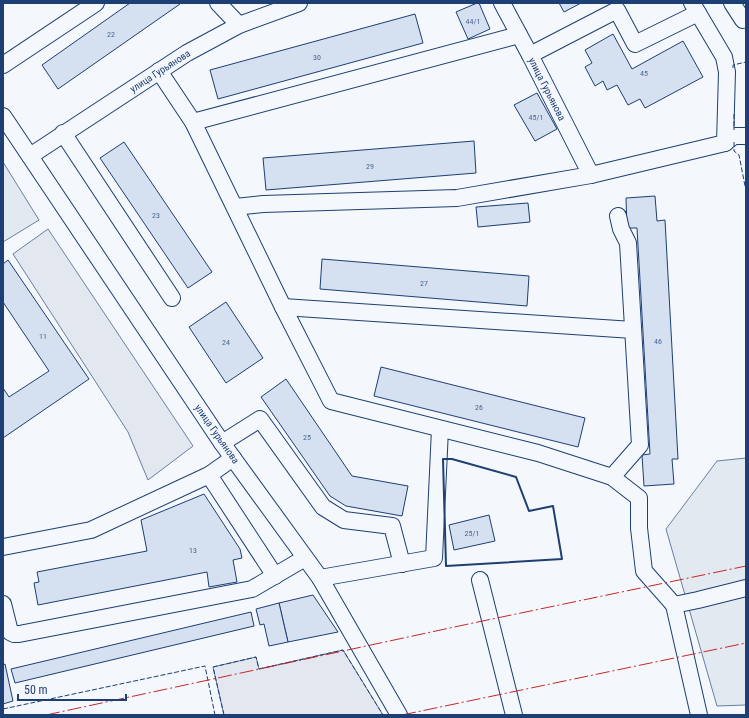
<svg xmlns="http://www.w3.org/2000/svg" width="749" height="718" font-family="'Roboto Condensed',sans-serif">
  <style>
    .green { fill: #e3e9f0; stroke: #687fa3 }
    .parking { fill: #e3e8f0; stroke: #687fa3 }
    .building { fill: #d5e0f0; stroke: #1d3f73 }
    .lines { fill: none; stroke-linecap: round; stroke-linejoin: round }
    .minor-casing { stroke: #1d3f73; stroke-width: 18 }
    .minor { stroke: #f4f7fb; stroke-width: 16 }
    .fence { stroke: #1d3f73; stroke-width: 1; stroke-dasharray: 5 2; stroke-linecap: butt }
    .wall { stroke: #1d3f73; stroke-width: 2 }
    .power { stroke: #c62828; stroke-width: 1; stroke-dasharray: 14 3 2 3; stroke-linecap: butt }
    .labels { text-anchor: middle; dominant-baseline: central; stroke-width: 3; stroke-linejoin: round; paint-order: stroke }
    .number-label { font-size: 8px; fill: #4b6792 }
    .street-label { font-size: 10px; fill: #1d3f73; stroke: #f4f7fb }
  </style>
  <rect width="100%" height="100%" fill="#f4f7fb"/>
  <g class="green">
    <polygon points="3,162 39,220 3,242"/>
    <polygon points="746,458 746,705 717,706 666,529 717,461"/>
  </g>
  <g class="parking">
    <polygon points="48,229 193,446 148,480 128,432 13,254"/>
    <polygon points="343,650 383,715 224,715 213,667 256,657 259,669"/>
  </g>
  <g class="building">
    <polygon points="130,3 180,3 180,4 58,89 42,65"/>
    <polygon points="477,3 479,3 490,29 468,39 456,12"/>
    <polygon points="559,3 581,3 564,12"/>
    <polygon points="415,14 423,43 218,99 210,70"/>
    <polygon points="613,34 632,69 683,41 703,77 645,108 640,99 628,105 617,85 607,90 603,81 595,86 585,67 592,63 585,50"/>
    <polygon points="537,93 557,129 535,141 514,105"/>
    <polygon points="474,141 476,173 266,190 263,158"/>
    <polygon points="124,142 212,272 188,288 100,158"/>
    <polygon points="655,196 657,221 665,220 678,459 672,459 674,484 644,486 642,455 650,454 637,228 627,228 626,198"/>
    <polygon points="528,203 530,222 478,227 476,207"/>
    <polygon points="322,259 529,276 527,306 320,289"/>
    <polygon points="8,260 89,379 3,438 3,388 9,397 49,371 3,302 3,264"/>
    <polygon points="226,302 263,358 226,383 189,327"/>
    <polygon points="381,367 585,418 578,447 374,396"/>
    <polygon points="286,379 352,476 408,486 402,516 346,506 330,496 261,397"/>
    <polygon points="204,494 240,549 242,558 233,560 237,582 209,587 207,572 38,605 34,583 39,582 37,572 147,551 141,520"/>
    <polygon points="489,515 495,541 454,550 449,525"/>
    <polygon points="313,595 338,632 288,642 279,603"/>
    <polygon points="279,603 288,642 269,646 264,624 260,625 256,609"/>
    <polygon points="251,612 254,626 15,683 11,669"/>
    <polygon points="5,664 13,701 3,704 3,665"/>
  </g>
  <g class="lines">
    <g class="minor-casing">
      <g id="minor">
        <polyline points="218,3 239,25"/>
        <polyline points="502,3 530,55 591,175"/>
        <polyline points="732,3 743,20"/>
        <polyline points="530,55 617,10 635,44 698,13"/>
        <polyline points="3,65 96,3"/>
        <polyline points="159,71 193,122 283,307 331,401 538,453 612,477 640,445 628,243 621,229 618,216"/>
        <polyline points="3,116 222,443 320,578 399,715"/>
        <polyline points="193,122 519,35"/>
        <polyline points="63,133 172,298"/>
        <polyline points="725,143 734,136 746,136"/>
        <polyline points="30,156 187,53 239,25 299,3"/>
        <polyline points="235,207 263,204 457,198 591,175 725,143 727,72 724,57 692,3"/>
        <polyline points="283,307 633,330"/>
        <polyline points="222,443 260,419 323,507 344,520 392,526 402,564"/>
        <polyline points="209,475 275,576"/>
        <polyline points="612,477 639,498 639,528 644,571 674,605"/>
        <polyline points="3,547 91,530 209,475 233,458"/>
        <polyline points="320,578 434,558 440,429"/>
        <polyline points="480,580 514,715"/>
        <polyline points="3,604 10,632 14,634 19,634 252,589 305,558"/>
        <polyline points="699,715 674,605 698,600 746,588"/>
      </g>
    </g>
    <use href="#minor" class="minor"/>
    <g class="fence">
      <polyline points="733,68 733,65 746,62"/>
      <polyline points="734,114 734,130"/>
      <polyline points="734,142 734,151 739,155 746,191"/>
      <polyline points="3,709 205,666 215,715"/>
      <polyline points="224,715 213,667 256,657 259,669 343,650 383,715"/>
    </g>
    <polygon class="wall" points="443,459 452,459 516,477 529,511 553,506 562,559 446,566"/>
    <g class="power">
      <polyline points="46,715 473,623 746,566"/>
      <polyline points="402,715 746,643"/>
    </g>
  </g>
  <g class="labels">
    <g class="number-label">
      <text x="473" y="21">44/1</text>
      <text x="111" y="34">22</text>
      <text x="317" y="57">30</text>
      <text x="644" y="73">45</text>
      <text x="536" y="117">45/1</text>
      <text x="370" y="166">29</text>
      <text x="156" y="215">23</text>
      <text x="424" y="283">27</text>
      <text x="43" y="336">11</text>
      <text x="658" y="341">46</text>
      <text x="226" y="342">24</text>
      <text x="479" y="407">26</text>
      <text x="307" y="437">25</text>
      <text x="472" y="533">25/1</text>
      <text x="193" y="550">13</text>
    </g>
    <g class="street-label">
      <text transform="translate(160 71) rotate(-33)">улица Гурьянова</text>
      <text transform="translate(547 89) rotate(63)">улица Гурьянова</text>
      <text transform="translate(217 434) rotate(55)">улица Гурьянова</text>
    </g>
  </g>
  <rect width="749" height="718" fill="none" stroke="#1d3f73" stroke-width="8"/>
  <path d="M18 694v6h108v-6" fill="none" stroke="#1d3f73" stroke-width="2"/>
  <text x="24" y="694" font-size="12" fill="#1d3f73" stroke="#f4f7fb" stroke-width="3" paint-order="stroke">50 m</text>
</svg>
